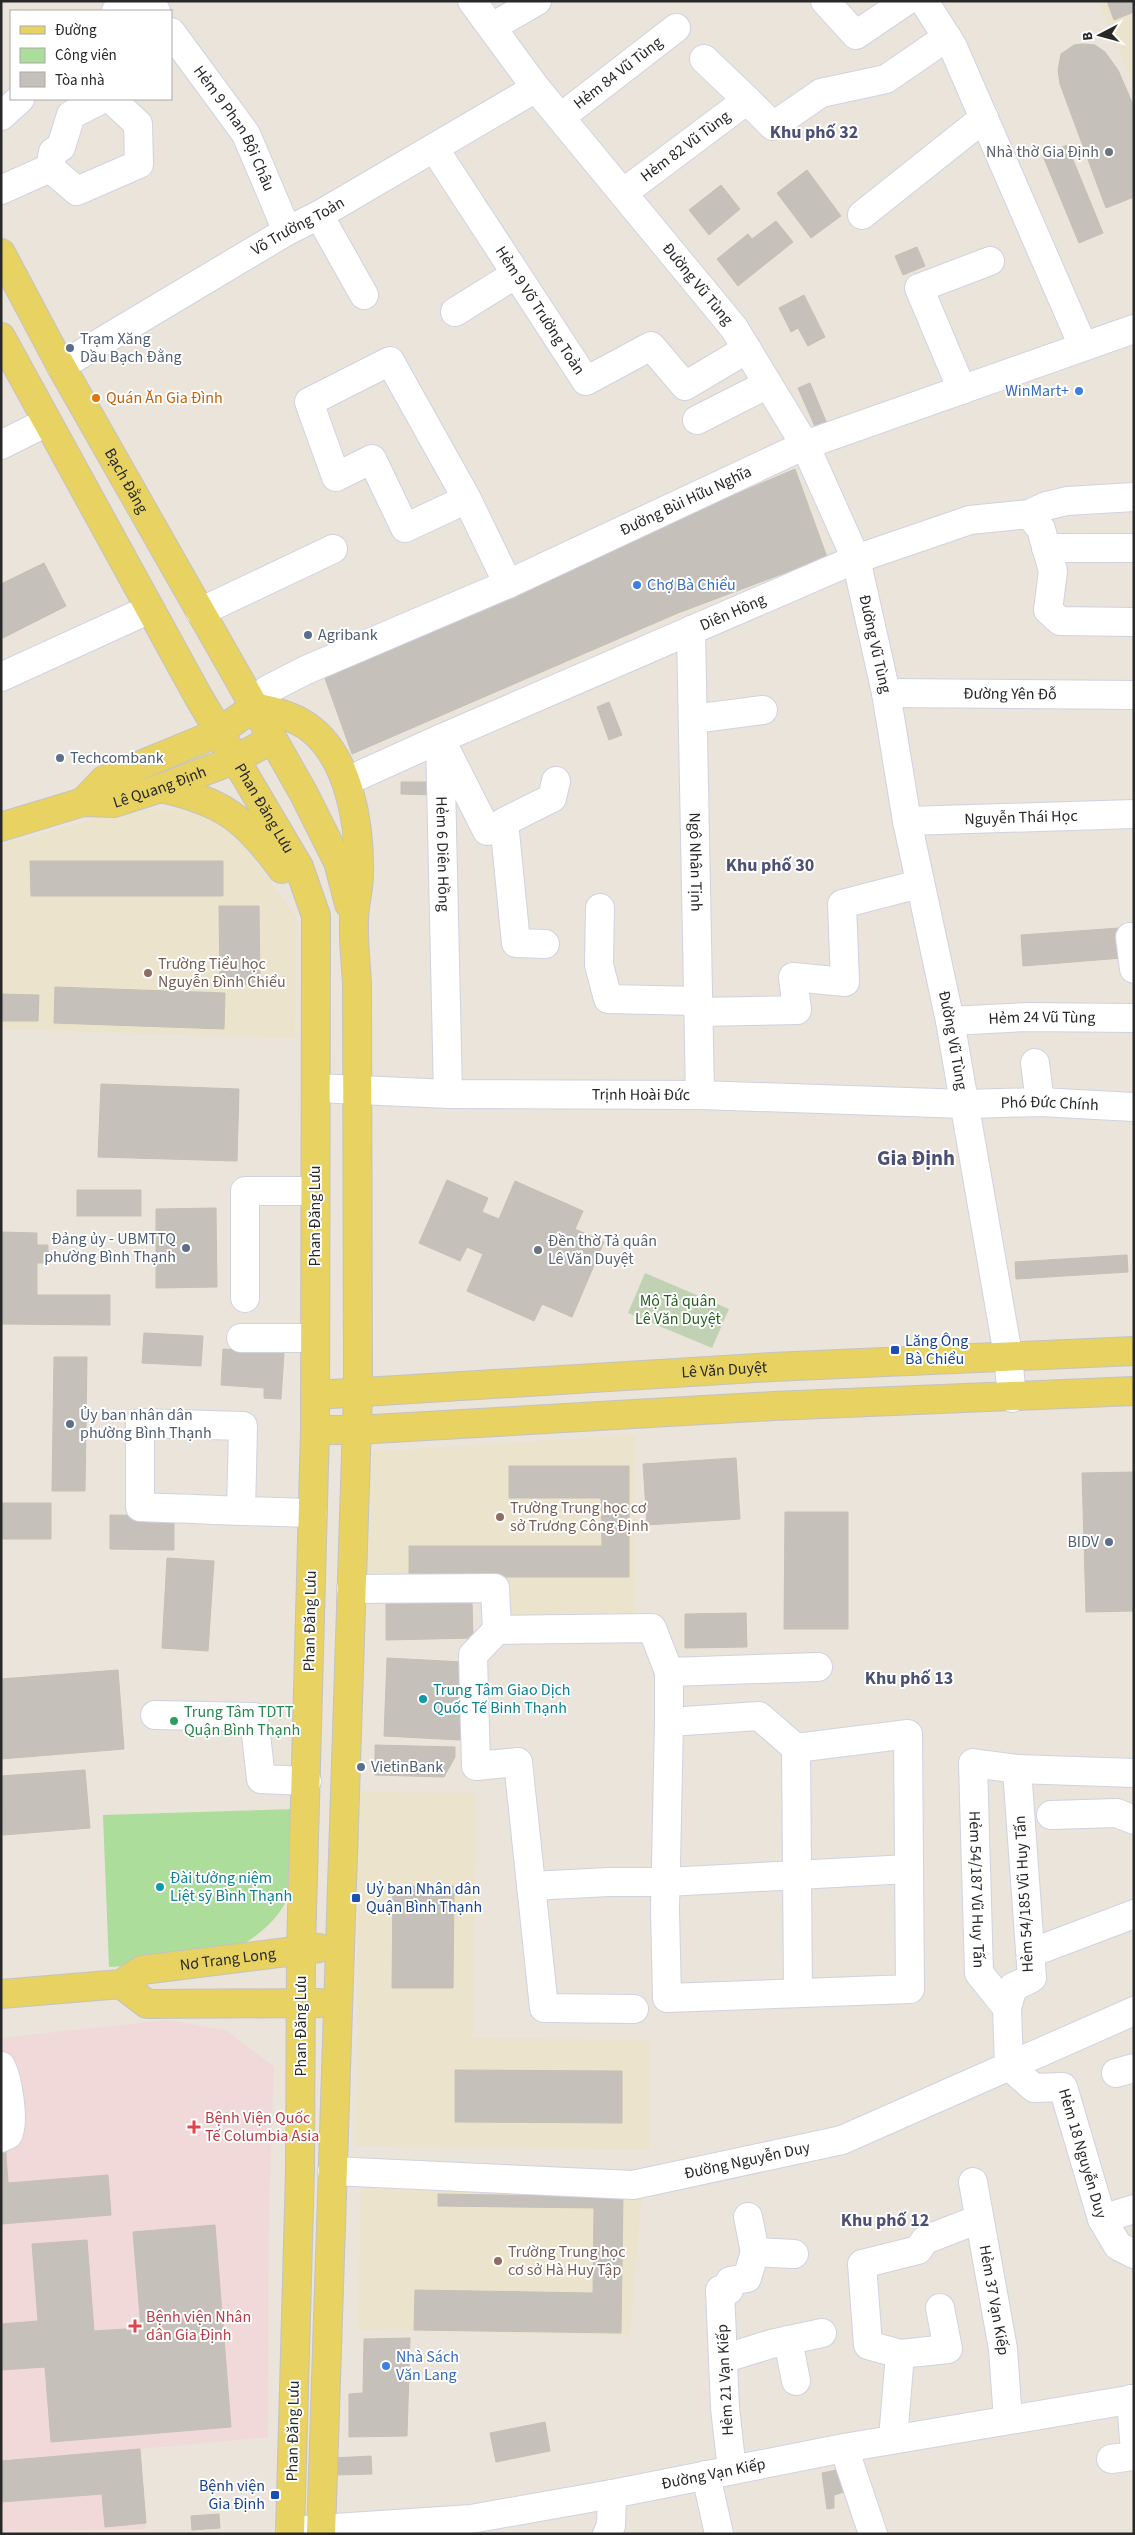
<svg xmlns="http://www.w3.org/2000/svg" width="1135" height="2535" font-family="'Source Sans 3',sans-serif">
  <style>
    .education { fill: #ebe3cb }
    .medical { fill: #f0d9d8 }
    .green { fill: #acdd9a }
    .cemetery { fill: #c0d2b3 }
    .building { fill: #c5c1ba; stroke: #c5c0b5 }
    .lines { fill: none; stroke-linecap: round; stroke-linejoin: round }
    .minor-casing { stroke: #d0d2e0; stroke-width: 30 }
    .major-casing { stroke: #c3c3c3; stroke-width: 30 }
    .minor { stroke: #fff; stroke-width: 28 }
    .major { stroke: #e7d262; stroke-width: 28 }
    .worship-dot { fill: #6b7280; stroke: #fff; stroke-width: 2 }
    .service-dot { fill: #5c6f8a; stroke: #fff; stroke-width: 2 }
    .shop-dot { fill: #3f7fe0; stroke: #fff; stroke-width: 2 }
    .food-dot { fill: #e8710a; stroke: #fff; stroke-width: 2 }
    .education-dot { fill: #8d6e63; stroke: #fff; stroke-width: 2 }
    .transit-dot { fill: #1a4fb4; stroke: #fff; stroke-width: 2 }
    .culture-dot { fill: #0f9aa8; stroke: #fff; stroke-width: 2 }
    .leisure-dot { fill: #2e9e5b; stroke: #fff; stroke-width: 2 }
    .health-dot { fill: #e0444e; stroke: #fff; stroke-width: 2 }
    .labels { text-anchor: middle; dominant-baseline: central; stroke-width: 4; stroke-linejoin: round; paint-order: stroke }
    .street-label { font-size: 16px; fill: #282828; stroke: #fff }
    .worship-label { font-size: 16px; fill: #5b616d; stroke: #fff; text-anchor: end }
    .service-label { font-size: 16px; fill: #4e5e75; stroke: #fff; text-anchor: start }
    .shop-label { font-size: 16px; fill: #366cbe; stroke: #fff; text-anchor: start }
    .food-label { font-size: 16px; fill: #c56008; stroke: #fff; text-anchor: start }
    .education-label { font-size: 16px; fill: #785e54; stroke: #fff; text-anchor: start }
    .park-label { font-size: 16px; fill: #265f1e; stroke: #fff }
    .transit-label { font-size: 16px; fill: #164399; stroke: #fff; text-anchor: start }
    .culture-label { font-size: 16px; fill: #0d838f; stroke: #fff; text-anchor: start }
    .leisure-label { font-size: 16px; fill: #27864d; stroke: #fff; text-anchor: start }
    .health-label { font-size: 16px; fill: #be3a42; stroke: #fff; text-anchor: start }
    .neighbourhood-label { font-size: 18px; font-weight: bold; fill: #4c5075; stroke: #fff }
    .district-label { font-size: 21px; font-weight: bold; fill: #4c5075; stroke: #fff }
  </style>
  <rect width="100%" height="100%" fill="#eae4db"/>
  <g class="education">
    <polygon points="1099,1 1134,1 1134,86"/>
    <polygon points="129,809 178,809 217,820 245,847 296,917 295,1038 1,1029 1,845"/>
    <polygon points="635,1435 635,1618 506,1620 505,1583 362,1581 368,1452"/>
    <polygon points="359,1792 476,1793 473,2038 650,2040 649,2150 356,2146"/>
    <polygon points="361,2181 642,2192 630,2335 358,2330"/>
  </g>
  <polygon class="medical" points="167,2020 226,2030 274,2067 269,2203 268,2437 140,2449 146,2529 1,2531 1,2038"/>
  <path class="green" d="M296,1809c-1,23 -1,80 -13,98 -17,27 -48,44 -77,55l-97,5 -6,-152z"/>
  <polygon class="cemetery" points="645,1273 729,1309 712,1348 628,1313"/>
  <g class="building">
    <polygon points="1107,1 1134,1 1134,12 1114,20"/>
    <polygon points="1083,44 1095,45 1105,52 1118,70 1134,107 1134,197 1106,208 1060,84 1058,70 1061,54 1074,45"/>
    <polygon points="1067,145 1103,233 1079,243 1043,156"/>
    <polygon points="807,170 841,216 811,238 777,193"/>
    <polygon points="721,185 740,209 709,235 689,210"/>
    <polygon points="776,221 793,242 738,286 717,259 748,234 752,239"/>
    <polygon points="917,247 925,266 903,275 895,256"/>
    <polygon points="804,295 825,337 808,346 798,328 791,332 779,308"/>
    <polygon points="810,383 828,426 817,431 798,388"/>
    <polygon points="795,469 827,557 678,613 352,754 322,670"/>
    <polygon points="44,563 66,606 1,639 1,584"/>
    <polygon points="609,702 622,735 609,740 597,707"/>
    <polygon points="401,782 433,782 433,795 401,794"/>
    <polygon points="30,861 223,861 223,896 31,896"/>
    <polygon points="219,906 259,906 260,984 220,985"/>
    <polygon points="1119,928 1122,958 1023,966 1021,935"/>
    <polygon points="55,987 225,993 224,1029 54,1023"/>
    <polygon points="1,994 39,995 38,1021 1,1021"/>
    <polygon points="101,1084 239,1089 237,1161 98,1157"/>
    <polygon points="447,1180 488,1198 482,1212 499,1219 515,1181 583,1211 575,1229 604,1242 572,1317 542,1304 534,1321 467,1291 483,1254 467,1247 460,1261 419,1243"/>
    <rect x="77" y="1190" width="64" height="26"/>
    <polygon points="216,1208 217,1287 156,1288 156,1209"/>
    <polygon points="1,1232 37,1233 37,1245 48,1245 48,1263 37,1263 37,1295 110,1295 110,1325 1,1324"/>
    <polygon points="1127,1255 1128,1272 1016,1279 1015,1262"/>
    <polygon points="144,1333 203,1336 201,1366 142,1363"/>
    <polygon points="223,1349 284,1353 281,1399 264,1398 264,1388 221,1385"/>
    <polygon points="54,1357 87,1357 85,1491 52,1491"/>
    <polygon points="736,1458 740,1519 647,1525 643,1464"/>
    <polygon points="509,1466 629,1466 629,1577 409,1577 409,1546 602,1546 601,1498 509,1498"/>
    <polygon points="1134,1472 1134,1611 1086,1612 1082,1473"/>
    <rect x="1" y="1503" width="50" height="36"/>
    <polygon points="785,1512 848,1512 848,1629 784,1629"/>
    <polygon points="110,1515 174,1516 174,1550 110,1549"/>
    <polygon points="167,1558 214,1561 208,1651 162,1648"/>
    <polygon points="472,1601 473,1638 386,1640 386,1602"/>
    <polygon points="746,1613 747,1647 685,1648 685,1614"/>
    <polygon points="387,1658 463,1662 460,1740 384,1736"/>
    <polygon points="118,1670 124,1749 1,1759 1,1679"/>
    <polygon points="375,1745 455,1747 455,1757 444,1777 375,1775"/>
    <polygon points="85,1770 90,1828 3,1835 1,1776"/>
    <polygon points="393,1886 454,1886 453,1988 392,1988"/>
    <polygon points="455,2070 622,2071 622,2123 455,2122"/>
    <polygon points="5,2141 8,2183 108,2175 111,2215 1,2224 1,2142"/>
    <polygon points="438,2194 623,2197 621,2333 414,2330 415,2290 593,2293 594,2208 438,2206"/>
    <polygon points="215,2225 231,2427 51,2442 45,2367 1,2370 1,2324 38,2321 32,2244 87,2240 94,2331 141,2328 133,2232"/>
    <polygon points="410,2338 407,2436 349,2437 349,2394 363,2393 364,2339"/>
    <polygon points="545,2422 550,2451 496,2462 490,2433"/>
    <polygon points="140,2449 146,2523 105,2527 102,2494 1,2502 1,2461"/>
    <polygon points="371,2456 372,2474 335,2475 334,2458"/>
    <polygon points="841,2469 844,2492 834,2495 834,2508 827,2509 822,2473"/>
    <polygon points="219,2514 220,2528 192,2530 191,2516"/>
  </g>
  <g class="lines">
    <g class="minor-casing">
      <g id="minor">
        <polyline points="149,1 156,11"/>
        <path id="s1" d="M472,1l64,87 198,240 71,117 51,114 30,134 21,128 43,200 58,334 4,43"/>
        <polyline points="825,1 856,35 906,1"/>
        <polyline points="924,1 953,47 1083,346"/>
        <polyline points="116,11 127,1"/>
        <polyline points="492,27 537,1"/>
        <path id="s2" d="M171,32l75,102 41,97"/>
        <polyline points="747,100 773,126 821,93 886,79 947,37"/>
        <polyline points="1,116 20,99"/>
        <path id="s3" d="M561,117l115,-89"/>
        <path id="s4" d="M434,148l152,233 65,-35 34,40 62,-37"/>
        <polyline points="50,168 77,191 139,164 138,124 111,99"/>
        <polyline points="50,168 53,152 61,147 71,115 102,99"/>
        <polyline points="1,190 50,168"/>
        <path id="s5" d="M623,193l124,-93 -43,-41"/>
        <polyline points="319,215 364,295"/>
        <polyline points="862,215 984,118"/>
        <polyline points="455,312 516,274"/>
        <path id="s6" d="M61,366l226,-135 32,-16 217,-127"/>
        <polyline points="962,390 919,288 990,261"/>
        <polyline points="697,420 768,384"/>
        <polyline points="1,445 47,422"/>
        <polyline points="467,499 390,361 309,402 336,477 372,459 405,528 467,499 508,584"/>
        <polyline points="1029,514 1041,529 1053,571 1048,610 1060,621 1134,622"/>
        <polyline points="1046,548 1134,548"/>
        <polyline points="200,612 333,549"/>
        <path id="s7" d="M691,630l9,465"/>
        <polyline points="1,677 150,609"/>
        <path id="s8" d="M886,693l248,2"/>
        <path id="s9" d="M254,707l13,-17 39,-20 202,-86 297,-139 329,-116"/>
        <polyline points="693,719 763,710"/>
        <path id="s10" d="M440,739l8,355"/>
        <polyline points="443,744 487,831 504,822 516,943 545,944"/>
        <path id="s11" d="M347,781l93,-42 416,-180 114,-39 59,-6 17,-8 21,-5 67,-4"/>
        <path id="s12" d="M907,821l227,-7"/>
        <polyline points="504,822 552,798 556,781"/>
        <polyline points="600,908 599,965 608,999 698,1001"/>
        <polyline points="1130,937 1134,969"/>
        <polyline points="698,1012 797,1010 793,977 845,982 842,904 919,884"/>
        <path id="s13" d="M950,1021l77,-4 107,1"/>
        <polyline points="1035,1063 1040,1102"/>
        <path id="s14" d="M316,1088l132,6 252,1 265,9 75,-2 94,5"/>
        <polyline points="245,1298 245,1191 315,1191"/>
        <polyline points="241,1338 314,1338"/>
        <path d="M241,1511l2,-85 -103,-3v84c58,2 116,5 173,6"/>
        <polyline points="351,1589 495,1588 497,1630 473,1655 476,1766 518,1762 544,2008 634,2009"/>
        <polyline points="497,1630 652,1628 669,1672 669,1722 759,1716 796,1748 908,1734 910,1989 667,1998 665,1910 669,1722"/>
        <polyline points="669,1672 818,1667"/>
        <polyline points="155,1715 254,1717 261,1779 307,1781"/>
        <polyline points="796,1748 798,1993"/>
        <path id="s15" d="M1134,1773l-117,-4 -44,-6 6,210 28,35 2,58 25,22 29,-1 39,132 16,27 16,8"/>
        <polyline points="1051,1815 1117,1813 1134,1820"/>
        <polyline points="531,1886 609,1882 667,1882 908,1869"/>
        <polyline points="1031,1953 1134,1914"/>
        <polyline points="1007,2008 1013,1987 1032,1978 1017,1769"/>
        <path d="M1,2066c7,13 14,56 7,69l-7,3"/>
        <polyline points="1116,2073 1134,2068"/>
        <path id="s16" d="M332,2171l301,14 209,-45 292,-129"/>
        <path id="s17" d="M973,2182l30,167 5,71"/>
        <polyline points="748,2217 755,2252"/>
        <polyline points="1102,2219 1134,2209"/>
        <polyline points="788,2340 796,2381"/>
        <polyline points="900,2354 948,2349 940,2308"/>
        <polyline points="723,2359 771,2344 822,2333"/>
        <polyline points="1131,2399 1134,2440"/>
        <polyline points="893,2439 900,2354 868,2345 862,2264 918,2250 925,2240 979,2219"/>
        <polyline points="844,2448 873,2534"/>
        <polyline points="1111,2459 1134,2456"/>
        <polyline points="732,2470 725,2408 720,2290 729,2290 730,2281 747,2278 755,2252 794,2254"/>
        <polyline points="706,2475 719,2534"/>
        <path id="s18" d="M290,2531l181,-12 141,-25 232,-46 290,-49"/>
        <polyline points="607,2534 611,2526 612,2494"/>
      </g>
    </g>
    <g class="major-casing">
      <g id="major">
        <path id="s19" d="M1,253l60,113 243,428 34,68 11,42"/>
        <path id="s20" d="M1,337l197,359 101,171 17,49 -1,514 -14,520 -1,221 -10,363"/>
        <path d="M254,707c19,4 36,8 53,19 43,30 53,100 52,148 0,16 -5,31 -5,46 -1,21 2,43 3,64l1,409 -37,1141"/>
        <path d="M161,788c63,14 83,30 121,81"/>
        <polyline points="83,802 104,780 218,733 254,707"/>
        <path id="s21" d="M1,827l82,-25 31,1 47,-15 73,-28 37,-20"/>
        <path id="s22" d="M315,1395l457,-28 362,-16"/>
        <polyline points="315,1430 356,1430 774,1406 1134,1391"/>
        <polyline points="121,1984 147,2004 319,2003"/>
        <path id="s23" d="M1,1994l120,-10 21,-14 177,-22"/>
      </g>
    </g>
    <use href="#minor" class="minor"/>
    <use href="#major" class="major"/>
  </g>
  <g class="worship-dot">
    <circle cx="1109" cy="152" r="5"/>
    <circle cx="538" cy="1250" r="5"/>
  </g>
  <g class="service-dot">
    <circle cx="70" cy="348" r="5"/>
    <circle cx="308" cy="635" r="5"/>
    <circle cx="60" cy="758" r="5"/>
    <circle cx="186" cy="1248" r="5"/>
    <circle cx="70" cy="1424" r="5"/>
    <circle cx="1109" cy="1542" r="5"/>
    <circle cx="361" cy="1767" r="5"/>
  </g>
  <g class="shop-dot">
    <circle cx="1079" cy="391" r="5"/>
    <circle cx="637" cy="585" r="5"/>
    <circle cx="386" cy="2366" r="5"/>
  </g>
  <circle class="food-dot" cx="96" cy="398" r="5"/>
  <g class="education-dot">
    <circle cx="148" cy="973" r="5"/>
    <circle cx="500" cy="1517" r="5"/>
    <circle cx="498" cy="2261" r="5"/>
  </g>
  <g class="transit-dot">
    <rect x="890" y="1345" width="10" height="10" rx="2.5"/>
    <rect x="351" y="1893" width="10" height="10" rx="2.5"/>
    <rect x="270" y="2490" width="10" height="10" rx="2.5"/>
  </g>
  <g class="culture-dot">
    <circle cx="423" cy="1699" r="5"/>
    <circle cx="160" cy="1887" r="5"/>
  </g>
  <circle class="leisure-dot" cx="174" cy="1721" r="5"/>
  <g class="health-dot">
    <path d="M191.5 2119.5h5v5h5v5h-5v5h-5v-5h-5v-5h5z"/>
    <path d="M132.5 2318.5h5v5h5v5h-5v5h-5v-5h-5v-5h5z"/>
  </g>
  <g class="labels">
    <g class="street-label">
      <text stroke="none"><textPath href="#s3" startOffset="72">Hẻm 84 Vũ Tùng</textPath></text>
      <text stroke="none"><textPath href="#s2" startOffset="116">Hẻm 9 Phan Bội Châu</textPath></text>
      <text stroke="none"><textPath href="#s5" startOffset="78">Hẻm 82 Vũ Tùng</textPath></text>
      <text stroke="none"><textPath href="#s6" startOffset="275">Võ Trường Toản</textPath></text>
      <text stroke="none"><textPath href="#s1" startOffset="362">Đường Vũ Tùng</textPath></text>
      <text stroke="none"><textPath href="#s4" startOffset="194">Hẻm 9 Võ Trường Toản</textPath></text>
      <text stroke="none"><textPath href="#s19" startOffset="260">Bạch Đằng</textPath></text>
      <text stroke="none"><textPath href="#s9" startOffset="481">Đường Bùi Hữu Nghĩa</textPath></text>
      <text stroke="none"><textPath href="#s11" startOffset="421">Diên Hồng</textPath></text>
      <text stroke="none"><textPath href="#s1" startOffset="768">Đường Vũ Tùng</textPath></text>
      <text stroke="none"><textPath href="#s8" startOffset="124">Đường Yên Đỗ</textPath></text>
      <text stroke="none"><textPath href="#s21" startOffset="165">Lê Quang Định</textPath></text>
      <text stroke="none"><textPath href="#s20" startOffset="540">Phan Đăng Lưu</textPath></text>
      <text stroke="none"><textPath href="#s12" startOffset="114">Nguyễn Thái Học</textPath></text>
      <text stroke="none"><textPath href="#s10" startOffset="115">Hẻm 6 Diên Hồng</textPath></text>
      <text stroke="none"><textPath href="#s7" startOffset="232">Ngô Nhân Tịnh</textPath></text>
      <text stroke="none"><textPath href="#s13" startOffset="92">Hẻm 24 Vũ Tùng</textPath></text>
      <text stroke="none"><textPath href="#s1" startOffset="1172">Đường Vũ Tùng</textPath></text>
      <text stroke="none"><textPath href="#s14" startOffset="325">Trịnh Hoài Đức</textPath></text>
      <text stroke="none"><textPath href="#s14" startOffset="734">Phó Đức Chính</textPath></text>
      <text transform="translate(315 1216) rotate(-90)">Phan Đăng Lưu</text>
      <text stroke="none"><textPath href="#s22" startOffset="410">Lê Văn Duyệt</textPath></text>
      <text transform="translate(310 1621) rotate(-89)">Phan Đăng Lưu</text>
      <text stroke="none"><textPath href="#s15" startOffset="288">Hẻm 54/187 Vũ Huy Tấn</textPath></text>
      <text transform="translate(1024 1894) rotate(-93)">Hẻm 54/185 Vũ Huy Tấn</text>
      <text stroke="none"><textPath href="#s23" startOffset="232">Nơ Trang Long</textPath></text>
      <text transform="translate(301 2026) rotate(-90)">Phan Đăng Lưu</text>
      <text stroke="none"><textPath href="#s15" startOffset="606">Hẻm 18 Nguyễn Duy</textPath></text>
      <text stroke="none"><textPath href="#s16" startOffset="418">Đường Nguyễn Duy</textPath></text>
      <text stroke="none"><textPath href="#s17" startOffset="120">Hẻm 37 Vạn Kiếp</textPath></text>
      <text transform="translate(725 2380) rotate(-93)">Hẻm 21 Vạn Kiếp</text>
      <text transform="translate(293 2431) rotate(-89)">Phan Đăng Lưu</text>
      <text stroke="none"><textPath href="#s18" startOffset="428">Đường Vạn Kiếp</textPath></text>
    </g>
    <g class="worship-label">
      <text x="1099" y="152">Nhà thờ Gia Định</text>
      <text x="548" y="1241" text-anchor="start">Đền thờ Tả quân<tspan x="548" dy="18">Lê Văn Duyệt</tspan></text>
    </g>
    <g class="service-label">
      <text x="80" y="339">Trạm Xăng<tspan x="80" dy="18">Dầu Bạch Đằng</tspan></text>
      <text x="318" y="635">Agribank</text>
      <text x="70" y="758">Techcombank</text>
      <text x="176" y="1239" text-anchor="end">Đảng ủy - UBMTTQ<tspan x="176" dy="18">phường Bình Thạnh</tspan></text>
      <text x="80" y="1415">Ủy ban nhân dân<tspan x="80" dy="18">phường Bình Thạnh</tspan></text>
      <text x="1099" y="1542" text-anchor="end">BIDV</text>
      <text x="371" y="1767">VietinBank</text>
    </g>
    <g class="shop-label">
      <text x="1069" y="391" text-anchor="end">WinMart+</text>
      <text x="647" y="585">Chợ Bà Chiểu</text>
      <text x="396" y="2357">Nhà Sách<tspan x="396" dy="18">Văn Lang</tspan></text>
    </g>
    <g class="food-label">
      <text x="106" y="398">Quán Ăn Gia Đình</text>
    </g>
    <g class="education-label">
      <text x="158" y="964">Trường Tiểu học<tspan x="158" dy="18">Nguyễn Đình Chiểu</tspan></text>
      <text x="510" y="1508">Trường Trung học cơ<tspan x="510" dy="18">sở Trương Công Định</tspan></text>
      <text x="508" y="2252">Trường Trung học<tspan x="508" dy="18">cơ sở Hà Huy Tập</tspan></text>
    </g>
    <g class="park-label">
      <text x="678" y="1301">Mộ Tả quân<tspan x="678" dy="18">Lê Văn Duyệt</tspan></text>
    </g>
    <g class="transit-label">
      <text x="905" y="1341">Lăng Ông<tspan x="905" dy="18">Bà Chiểu</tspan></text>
      <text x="366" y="1889">Uỷ ban Nhân dân<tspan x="366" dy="18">Quận Bình Thạnh</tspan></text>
      <text x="265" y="2486" text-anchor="end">Bệnh viện<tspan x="265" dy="18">Gia Định</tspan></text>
    </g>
    <g class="culture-label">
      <text x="433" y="1690">Trung Tâm Giao Dịch<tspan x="433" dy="18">Quốc Tế Binh Thạnh</tspan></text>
      <text x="170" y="1878">Đài tưởng niệm<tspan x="170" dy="18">Liệt sỹ Bình Thạnh</tspan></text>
    </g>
    <g class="leisure-label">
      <text x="184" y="1712">Trung Tâm TDTT<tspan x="184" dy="18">Quận Bình Thạnh</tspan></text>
    </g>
    <g class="health-label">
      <text x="205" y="2118">Bệnh Viện Quốc<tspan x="205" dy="18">Tế Columbia Asia</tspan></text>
      <text x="146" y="2317">Bệnh viện Nhân<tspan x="146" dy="18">dân Gia Định</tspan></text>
    </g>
    <g class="neighbourhood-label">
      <text x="814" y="132">Khu phố 32</text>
      <text x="770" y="865">Khu phố 30</text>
      <text x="909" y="1678">Khu phố 13</text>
      <text x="885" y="2220">Khu phố 12</text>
    </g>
    <g class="district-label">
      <text x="916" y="1158">Gia Định</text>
    </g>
  </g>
  <rect width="1135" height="2535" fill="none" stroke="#282828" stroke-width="5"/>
  <rect x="10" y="10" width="162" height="90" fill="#ffffff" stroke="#a9a9a9"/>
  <rect x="20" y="26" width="25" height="8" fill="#e7d262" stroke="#a9a9a9"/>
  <text x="55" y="35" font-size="15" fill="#282828">Đường</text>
  <rect x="20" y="48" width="25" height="15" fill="#acdd9a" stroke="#a9a9a9"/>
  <text x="55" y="60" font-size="15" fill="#282828">Công viên</text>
  <rect x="20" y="72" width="25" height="15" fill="#c5c1ba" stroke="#a9a9a9"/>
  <text x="55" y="85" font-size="15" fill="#282828">Tòa nhà</text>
  <g transform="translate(1100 35) rotate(264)" stroke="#ffffff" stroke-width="4" paint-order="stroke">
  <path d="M0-4L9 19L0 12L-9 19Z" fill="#282828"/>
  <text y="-8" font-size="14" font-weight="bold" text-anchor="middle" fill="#282828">B</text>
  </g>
</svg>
